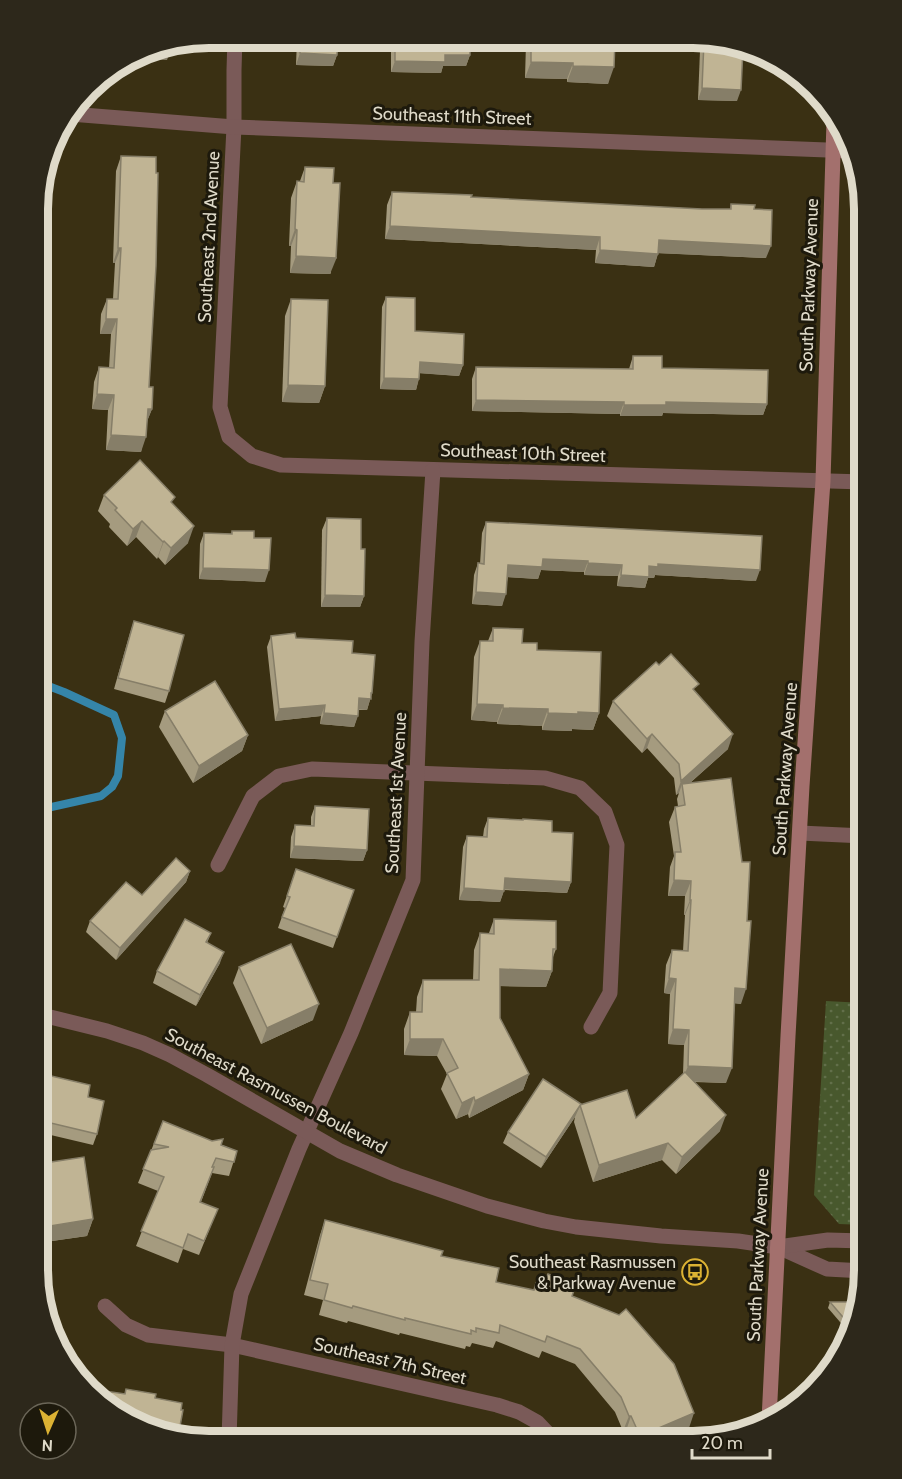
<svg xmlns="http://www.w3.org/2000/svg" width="902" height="1479" font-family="Cabin,sans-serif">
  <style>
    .park { fill: url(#park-dots) }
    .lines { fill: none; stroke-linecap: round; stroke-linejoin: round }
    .stream { stroke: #3585a9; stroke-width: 8 }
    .minor { stroke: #7a5a58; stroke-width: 15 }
    .tertiary { stroke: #7a5a58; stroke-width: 15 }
    .secondary { stroke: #a3706d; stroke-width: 15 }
    .wall { fill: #a59b7f }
    .shaded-wall { fill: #867e68 }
    .building { fill: #c0b494; stroke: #867e68; stroke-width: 1.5 }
    .labels { text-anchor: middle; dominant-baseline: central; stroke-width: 6; stroke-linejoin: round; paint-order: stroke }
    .street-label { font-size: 18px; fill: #dfdac9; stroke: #1d190c }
    .poi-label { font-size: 18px; fill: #dfdac9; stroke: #1d190c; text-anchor: end }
    .rim { fill: none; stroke: #dfdac9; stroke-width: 8 }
  </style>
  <defs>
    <pattern id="park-dots" width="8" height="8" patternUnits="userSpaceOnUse" patternTransform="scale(1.5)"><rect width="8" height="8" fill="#48582d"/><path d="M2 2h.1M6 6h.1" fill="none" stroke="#626f4a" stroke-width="1.8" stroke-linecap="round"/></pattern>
  </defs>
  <rect width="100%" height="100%" fill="#3a3013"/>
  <polygon class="park" points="826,1001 864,1003 864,1225 839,1224 814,1195"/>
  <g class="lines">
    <polyline class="stream" points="38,810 101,796 112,787 118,776 122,738 114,715 64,692 38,682"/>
    <g class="minor">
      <polyline points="235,38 234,70 234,127 220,407 229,437 252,456 281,465 864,482"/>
      <polyline points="70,114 234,127 853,151"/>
      <polyline points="800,833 864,836"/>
      <polyline points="218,865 253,796 279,776 312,769 545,778 580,788 605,812 617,845 610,993 591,1027"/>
      <polyline points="105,1306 126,1325 148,1335 232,1345 497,1405 519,1412 537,1422 555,1441"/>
      <polyline points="229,1440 232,1345 241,1294 299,1149 351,1033 413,880 422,642 433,470"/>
    </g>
    <g class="tertiary">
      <polyline points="38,1014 107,1031 143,1043 170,1055 207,1075 340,1151 397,1175 487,1206 544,1221 576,1227 661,1236 738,1241 778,1247 827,1269 864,1271"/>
      <polyline points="778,1247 828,1240 864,1241"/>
    </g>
    <polyline class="secondary" points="769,1420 788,1036 802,786 823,481 834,121"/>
  </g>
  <g class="wall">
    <polygon points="297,38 338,38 337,55 333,66 296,65"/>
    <polygon points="391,39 470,39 470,55 466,66 443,66 441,73 391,72"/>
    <polygon points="527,39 615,40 608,84 567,82 567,79 525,78 526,43"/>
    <polygon points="703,41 737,101 698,100 700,51"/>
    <polygon points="121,156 152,409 147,421 141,452 106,450 108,410 92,409 94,382 99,367 109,368 111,334 100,334 101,314 107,299 113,299 115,263 113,263 116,171"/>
    <polygon points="305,167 331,273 330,274 290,273 291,246 289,246 291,198 297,181 300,181"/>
    <polygon points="392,192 471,197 702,209 730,209 731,204 754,209 766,258 658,253 654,267 595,263 596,250 385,239 387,205"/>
    <polygon points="386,297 415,331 463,365 459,376 420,373 416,390 380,389 382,307"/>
    <polygon points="291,299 325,386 319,403 282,402 285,316"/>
    <polygon points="633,356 662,368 767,404 763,415 663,413 662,416 620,416 620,414 472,411 472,379 476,367 629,369"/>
    <polygon points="104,495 173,504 188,543 165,565 158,557 157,559 136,537 127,546 109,527 110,524 98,511"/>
    <polygon points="327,518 361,549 364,596 360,607 321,607 322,530"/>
    <polygon points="486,522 756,581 655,575 654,578 648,578 645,588 617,586 618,576 584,575 584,572 541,570 538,579 508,577 502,606 472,604 474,575 478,563 480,564 482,533"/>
    <polygon points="232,531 254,538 265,582 199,579 200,544 204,533 231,534"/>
    <polygon points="134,621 169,691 165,703 114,689 130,633"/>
    <polygon points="493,628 537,650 599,713 593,730 572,729 572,731 542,730 542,726 497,724 497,722 471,720 474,657 480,641 488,641"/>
    <polygon points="271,636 296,638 352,653 372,693 367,710 359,710 354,727 320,724 321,716 275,721 267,647"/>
    <polygon points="659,665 696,692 728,749 690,783 741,1004 735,1003 726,1083 694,1082 720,1131 676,1174 662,1160 593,1182 574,1122 575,1117 541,1168 503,1143 508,1132 580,1105 636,1118 683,1074 684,1045 668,1044 670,994 664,993 666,965 672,950 683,951 685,915 684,915 685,896 668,896 670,867 674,856 669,822 675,807 678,806 677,799 679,793 676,795 674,778 647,748 642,753 607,716 613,701"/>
    <polygon points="862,705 864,705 864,781 855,780 856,721"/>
    <polygon points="165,711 248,735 242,751 193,783 159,727"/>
    <polygon points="315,806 367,850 363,861 290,858 291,837 295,825 311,826 311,817"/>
    <polygon points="488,818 552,832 571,882 567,893 504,890 500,902 459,900 463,847 467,836 483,837 484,829"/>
    <polygon points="296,869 354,890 333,948 278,928 285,908 283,907"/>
    <polygon points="190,871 186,882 116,960 86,932 90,921"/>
    <polygon points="863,873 864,966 852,965 858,889"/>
    <polygon points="494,919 556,949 553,957 552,971 546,987 500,986 500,1018 529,1074 523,1090 469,1118 468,1114 456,1119 441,1089 447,1074 437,1056 404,1055 404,1029 410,1012 416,1012 417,997 423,980 473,980 474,950 480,933 489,933"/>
    <polygon points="211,933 207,943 220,963 196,1006 153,983 157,971"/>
    <polygon points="239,967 313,1020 261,1044 233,983"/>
    <polygon points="47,1075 88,1097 97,1134 93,1145 38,1132 38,1107 42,1087"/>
    <polygon points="163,1121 237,1151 229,1176 212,1173 201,1202 212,1223 199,1255 183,1249 178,1263 136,1246 158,1191 138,1183"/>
    <polygon points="38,1164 93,1219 87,1236 38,1243"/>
    <polygon points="325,1220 441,1256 496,1282 534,1290 572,1296 689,1428 657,1441 630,1441 626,1431 623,1431 615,1412 575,1364 542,1351 539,1358 496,1341 493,1348 472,1343 470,1347 466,1346 465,1349 400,1333 399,1335 348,1321 347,1323 319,1315 323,1300 304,1295 320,1235"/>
    <polygon points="830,1302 856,1302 846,1329 828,1308"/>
  </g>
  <g class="shaded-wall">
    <polygon points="154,48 171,49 167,60 130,59 144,50"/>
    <polygon points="300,53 337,55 333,66 296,65"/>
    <polygon points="445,55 470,55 466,66 443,66 441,73 391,72 395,61"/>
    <polygon points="531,62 573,63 567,79 525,78"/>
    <polygon points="573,66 614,67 608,84 567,82"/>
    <polygon points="702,88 741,90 737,101 698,100"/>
    <polygon points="390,226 600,237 596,250 385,239"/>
    <polygon points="295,229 297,230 291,246 289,246"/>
    <polygon points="659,240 771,246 766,258 654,253"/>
    <polygon points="118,248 121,248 115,263 113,263"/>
    <polygon points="600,250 658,254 654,267 595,263"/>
    <polygon points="296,256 337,257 330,274 290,273"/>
    <polygon points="106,319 117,319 111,334 100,334"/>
    <polygon points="420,362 463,365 459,376 416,373"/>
    <polygon points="384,378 419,379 416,390 380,389"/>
    <polygon points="288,385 325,386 319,403 282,402"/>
    <polygon points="97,394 114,395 108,410 92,409"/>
    <polygon points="476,400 624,402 620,414 472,411"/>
    <polygon points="666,402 767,404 763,415 663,413 662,416 620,416 624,405"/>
    <polygon points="148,409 152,409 146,424"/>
    <polygon points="111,435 146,437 141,452 106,450"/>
    <polygon points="142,521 136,537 127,546 133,529"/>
    <polygon points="194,526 188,543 165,565 171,548"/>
    <polygon points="164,541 158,557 157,559 163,542"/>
    <polygon points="543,559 588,561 584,572 541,570 538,579 504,577 508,565"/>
    <polygon points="588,563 622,565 618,576 584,575"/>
    <polygon points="658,564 760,570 756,581 655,575 654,578 648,578 645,588 617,586 621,575"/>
    <polygon points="203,568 269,570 265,582 199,579"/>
    <polygon points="476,592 506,594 502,606 472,604"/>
    <polygon points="325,595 364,596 360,607 321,607"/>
    <polygon points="371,693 372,693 367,710 355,709 359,698"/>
    <polygon points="477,704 503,705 497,722 471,720"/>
    <polygon points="325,705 321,716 275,721 279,709"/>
    <polygon points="503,708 548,709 542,726 497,724"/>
    <polygon points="578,712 599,713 593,730 572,729 572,731 542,730 548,713"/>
    <polygon points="324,713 358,716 354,727 320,724"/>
    <polygon points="652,734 647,748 642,753 647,739"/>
    <polygon points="733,734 728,749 683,789 682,784 679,793 676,795 681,781"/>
    <polygon points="248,735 242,751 193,783 199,766"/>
    <polygon points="861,764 864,764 864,781 855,780"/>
    <polygon points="294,846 367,850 363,861 290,858"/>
    <polygon points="190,871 186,882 116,960 120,948"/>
    <polygon points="505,878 571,882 567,893 501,889"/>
    <polygon points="674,880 691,881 685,896 668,896"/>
    <polygon points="464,888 504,891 500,902 459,900"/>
    <polygon points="690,900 691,900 685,915 684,915"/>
    <polygon points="857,949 864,950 864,966 852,965"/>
    <polygon points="224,952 220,963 196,1006 200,995"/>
    <polygon points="500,969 552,971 546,987 494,986"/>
    <polygon points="669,978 676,979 670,994 664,993"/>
    <polygon points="735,988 746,989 741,1004 730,1003"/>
    <polygon points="319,1004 313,1020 261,1044 267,1028"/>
    <polygon points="673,1029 689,1030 684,1045 668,1044"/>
    <polygon points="410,1039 443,1039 437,1056 404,1055"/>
    <polygon points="688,1066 732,1068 726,1083 682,1081"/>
    <polygon points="529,1074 523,1090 469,1118 475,1101"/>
    <polygon points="474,1097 468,1114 456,1119 462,1103"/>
    <polygon points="580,1106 575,1117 541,1168 546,1157"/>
    <polygon points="726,1115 720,1131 676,1174 682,1157"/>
    <polygon points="668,1143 662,1160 593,1182 599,1165"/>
    <polygon points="93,1219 87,1236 38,1243 44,1227"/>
    <polygon points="694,1413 689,1428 657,1441 638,1441 640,1436"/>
    <polygon points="629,1416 631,1416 626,1431 623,1431"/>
  </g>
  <g class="building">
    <polygon points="301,38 338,38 337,55 300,53"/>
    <polygon points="395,39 470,39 470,55 445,55 445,62 395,61"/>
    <polygon points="531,40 615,40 614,67 573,66 573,63 531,62"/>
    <polygon points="704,41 726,41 743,48 741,90 702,88"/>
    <polygon points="171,45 171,49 154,48"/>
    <polygon points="121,156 156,157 156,173 158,173 156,266 149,387 153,387 152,409 148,409 146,437 111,435 114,395 97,394 99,367 114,368 117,319 106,319 107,299 118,299 121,248 118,248"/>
    <polygon points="305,167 334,168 333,183 340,183 336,258 296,256 297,230 295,229 297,181 304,182"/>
    <polygon points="392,192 472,195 471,197 702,209 731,209 731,204 755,205 754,209 772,210 771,246 659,240 658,254 600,250 600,237 390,226"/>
    <polygon points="386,297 415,298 415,331 464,334 463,365 420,362 419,379 384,378"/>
    <polygon points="291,299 328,300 325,386 288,385"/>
    <polygon points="633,356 662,356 662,368 768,370 767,404 666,402 666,405 624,405 624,402 476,400 476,367 633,369"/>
    <polygon points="140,460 175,497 171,502 194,526 171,548 164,541 163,542 142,521 133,529 115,510 117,508 104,495"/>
    <polygon points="327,518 361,519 361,549 365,549 364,596 325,595"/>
    <polygon points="486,522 762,536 760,570 658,564 658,567 649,566 649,577 621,575 622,565 588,563 588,561 543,559 542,567 508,565 506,594 476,592 478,563 484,564"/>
    <polygon points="232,531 254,531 254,538 271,538 269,570 203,568 204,533 232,534"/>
    <polygon points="134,621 184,635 169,691 118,678"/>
    <polygon points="493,628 523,629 522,643 537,643 537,650 601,652 599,713 578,712 578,714 548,713 548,709 503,708 503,705 477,704 480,641 493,641"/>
    <polygon points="295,633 296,638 353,641 352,653 375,655 372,693 371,693 371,699 359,698 358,716 324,713 325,705 279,709 271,636"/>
    <polygon points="671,654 699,684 693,689 733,734 681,781 679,764 652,734 647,739 613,701 656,662 659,665"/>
    <polygon points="215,681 248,735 199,766 165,711"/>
    <polygon points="862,705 864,705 864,764 861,764"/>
    <polygon points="731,778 742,862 750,862 747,921 751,921 746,989 735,988 732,1068 688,1066 689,1030 673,1029 676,979 669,978 672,950 688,951 691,900 690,900 691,881 674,880 675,852 681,852 675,807 685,805 682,784"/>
    <polygon points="315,806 369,809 367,850 294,846 295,825 314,826"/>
    <polygon points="488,818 523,820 523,819 552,821 552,832 573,833 571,882 505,878 504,891 464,888 467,836 487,837"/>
    <polygon points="176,858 190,871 120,948 90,921 126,882 142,895"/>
    <polygon points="296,869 354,890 337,937 282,917 290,897 287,896"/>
    <polygon points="863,873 864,873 864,950 857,949"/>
    <polygon points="185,919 211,933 206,942 224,952 200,995 157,971"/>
    <polygon points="494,919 556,921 556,949 553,949 552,971 500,969 500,1018 529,1074 475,1101 474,1097 462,1103 447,1073 458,1068 443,1039 410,1039 410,1012 422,1012 423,980 479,980 480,933 494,934"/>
    <polygon points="291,944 319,1004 267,1028 239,967"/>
    <polygon points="685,1072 726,1115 682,1157 668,1143 599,1165 580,1105 627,1090 636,1118"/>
    <polygon points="47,1075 90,1085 88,1097 104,1101 97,1134 38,1120 38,1114"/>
    <polygon points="543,1079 581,1104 546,1157 508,1132"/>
    <polygon points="163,1121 212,1141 223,1139 221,1145 237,1151 234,1162 216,1158 212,1167 214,1167 200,1202 218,1209 204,1241 188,1234 183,1248 141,1231 164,1177 143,1169 151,1150 169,1147 154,1144"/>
    <polygon points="84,1157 93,1219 44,1227 38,1182 38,1164"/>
    <polygon points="325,1220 443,1251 441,1256 499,1268 496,1282 534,1290 536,1283 543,1285 548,1274 576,1285 572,1296 619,1315 626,1309 674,1364 694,1413 640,1436 631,1416 629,1416 621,1397 580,1349 547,1336 545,1342 500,1325 499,1333 476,1328 476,1332 471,1330 471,1334 405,1318 405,1320 353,1306 352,1308 324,1300 328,1284 310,1280"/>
    <polygon points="830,1302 856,1302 848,1323"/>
    <polygon points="91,1389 125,1394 126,1389 156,1394 155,1398 182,1403 181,1410 183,1410 178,1437 104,1406"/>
    <polygon points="334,1430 415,1435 415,1441 321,1440 321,1434 334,1435"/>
  </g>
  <defs>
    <g id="bus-ring" transform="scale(1.35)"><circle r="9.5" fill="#1d190c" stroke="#dcb233" stroke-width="1.5"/><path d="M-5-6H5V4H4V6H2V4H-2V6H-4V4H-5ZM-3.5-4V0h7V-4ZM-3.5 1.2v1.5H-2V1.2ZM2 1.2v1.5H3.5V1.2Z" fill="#dcb233"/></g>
  </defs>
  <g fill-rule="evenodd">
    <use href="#bus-ring" x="695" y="1272"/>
  </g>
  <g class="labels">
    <g class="street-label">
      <text transform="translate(452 116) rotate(2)">Southeast 11th Street</text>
      <text transform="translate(209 237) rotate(-87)">Southeast 2nd Avenue</text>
      <text transform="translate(809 285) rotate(-88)">South Parkway Avenue</text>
      <text transform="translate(523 453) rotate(2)">Southeast 10th Street</text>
      <text transform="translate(785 769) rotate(-86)">South Parkway Avenue</text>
      <text transform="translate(396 793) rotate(-87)">Southeast 1st Avenue</text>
      <text transform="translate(276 1091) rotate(28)">Southeast Rasmussen Boulevard</text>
      <text transform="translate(758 1255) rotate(-87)">South Parkway Avenue</text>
      <text transform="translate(390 1361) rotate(13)">Southeast 7th Street</text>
    </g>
    <g class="poi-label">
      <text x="676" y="1262">Southeast Rasmussen<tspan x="676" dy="21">&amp; Parkway Avenue</tspan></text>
    </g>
  </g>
  <path d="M0 0H902V1479H0ZM209 48H693A161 161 0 0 1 854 209V1270A161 161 0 0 1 693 1431H209A161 161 0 0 1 48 1270V209A161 161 0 0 1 209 48Z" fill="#2d281b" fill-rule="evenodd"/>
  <path class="rim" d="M209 48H693A161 161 0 0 1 854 209V1270A161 161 0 0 1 693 1431H209A161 161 0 0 1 48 1270V209A161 161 0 0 1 209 48Z"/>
  <g transform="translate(48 1431) rotate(183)"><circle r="28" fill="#1d190c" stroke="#6b6658" stroke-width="1.5"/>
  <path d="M0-4.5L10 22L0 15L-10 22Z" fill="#dcb233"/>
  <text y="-9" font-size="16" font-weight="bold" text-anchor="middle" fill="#dfdac9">N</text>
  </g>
  <path d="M692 1449v9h78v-9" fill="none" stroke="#dfdac9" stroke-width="3"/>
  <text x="701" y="1449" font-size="18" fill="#dfdac9" stroke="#1d190c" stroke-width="4.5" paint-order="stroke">20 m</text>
</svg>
